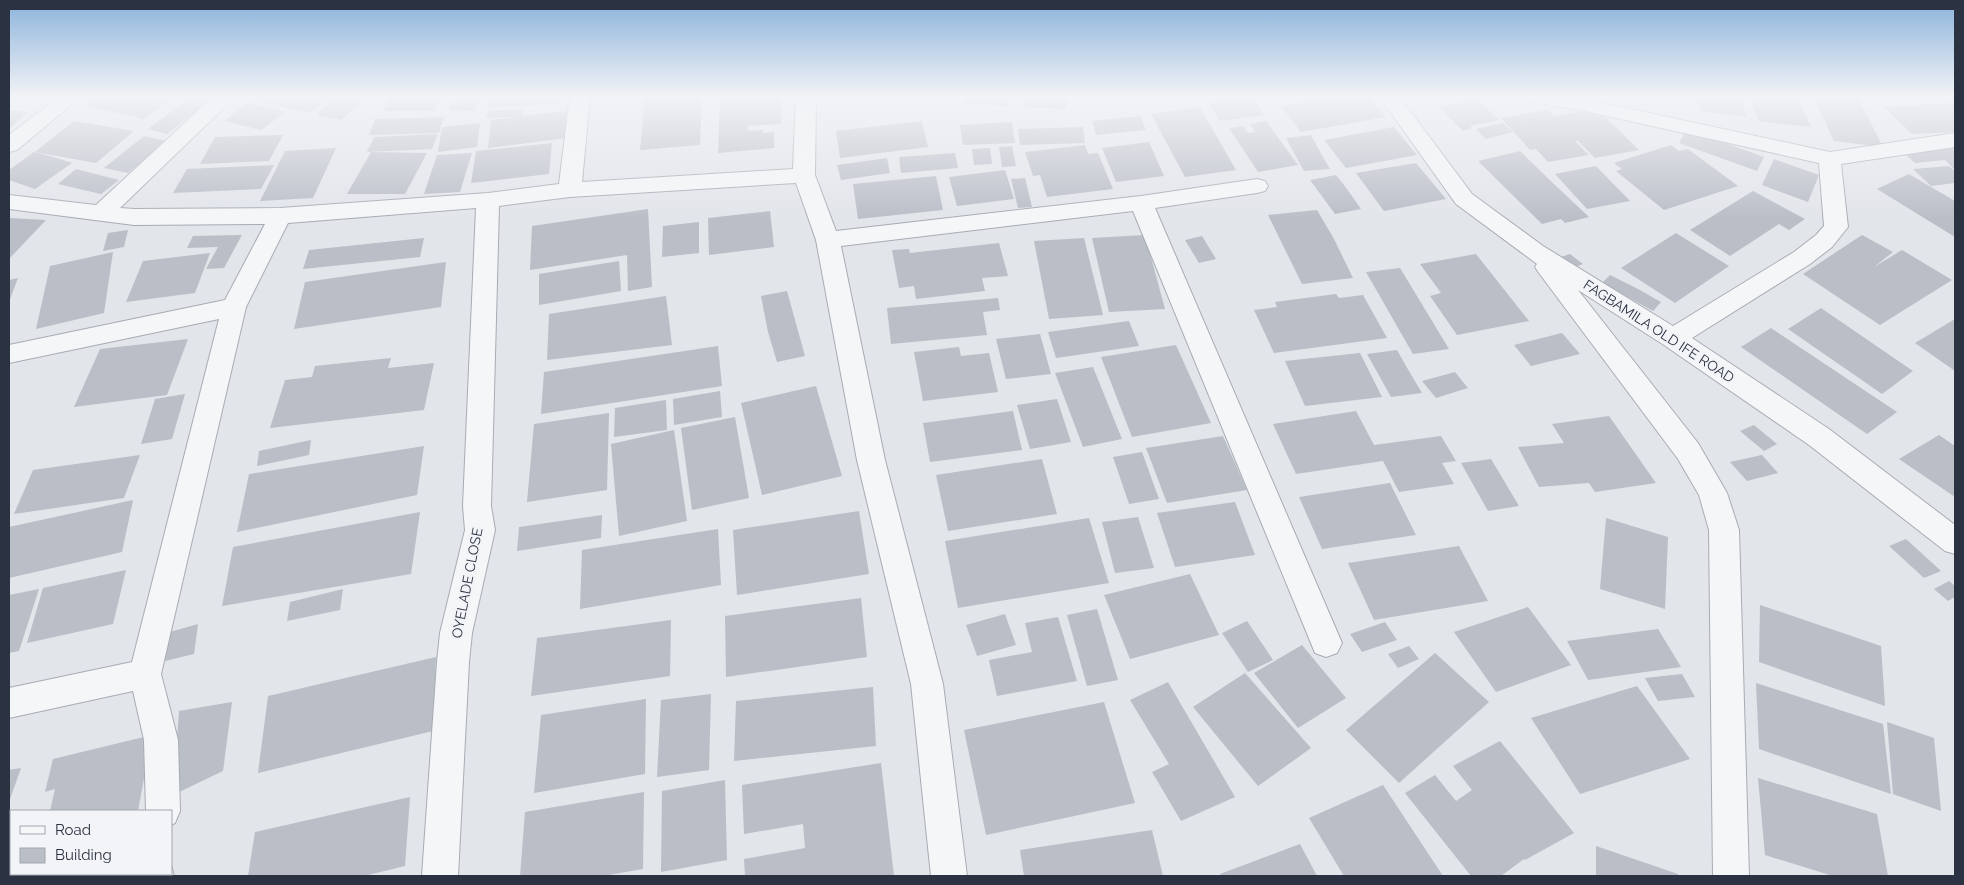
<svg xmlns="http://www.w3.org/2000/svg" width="1964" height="885" font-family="Raleway,sans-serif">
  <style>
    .building { fill: #babec7 }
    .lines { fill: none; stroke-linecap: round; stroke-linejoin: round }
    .minor-casing { stroke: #a7acb4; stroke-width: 2 }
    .minor { fill: #f5f6f8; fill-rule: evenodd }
    .labels { text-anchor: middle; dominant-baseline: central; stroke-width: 5; stroke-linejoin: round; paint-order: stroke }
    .street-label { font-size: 14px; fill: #2b3241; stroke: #f2f4f7 }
  </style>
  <rect width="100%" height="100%" fill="#e2e5ea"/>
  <g class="building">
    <polygon points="100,96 169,96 174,97 144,119 86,106"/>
    <polygon points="193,96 215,97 167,134 148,129"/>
    <polygon points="263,96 329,96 311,113 256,101"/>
    <polygon points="338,96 368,96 341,120 317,115"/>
    <polygon points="391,96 442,96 434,111 383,111"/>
    <polygon points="457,96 482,96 474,111 449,110"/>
    <polygon points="491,96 561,96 559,104 487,107"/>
    <polygon points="645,96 702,96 700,145 640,150"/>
    <polygon points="720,96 781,96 781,124 747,126 748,131 763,130 763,133 774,132 774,148 718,153"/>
    <polygon points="966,96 1010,96 1009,106 965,104"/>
    <polygon points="1024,96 1067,96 1066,109 1023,107"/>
    <polygon points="1136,96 1164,96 1165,97 1138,100"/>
    <polygon points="1341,96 1368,96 1386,117 1301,132 1281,106"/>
    <polygon points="1697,96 1740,96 1747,117 1701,111"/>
    <polygon points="1748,96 1796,96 1811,127 1759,121"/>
    <polygon points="1813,96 1859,100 1883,147 1834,141"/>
    <polygon points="1252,97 1264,115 1220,121 1209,104"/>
    <polygon points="1477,99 1499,120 1470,126 1472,128 1463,131 1439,107"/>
    <polygon points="248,102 285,112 261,130 224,121"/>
    <polygon points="1952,103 1955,106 1955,132 1912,134 1884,107"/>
    <polygon points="1200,107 1236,170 1185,177 1151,114"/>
    <polygon points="524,109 522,116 567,111 566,138 488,148 491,120 518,117 486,118 488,111"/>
    <polygon points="1597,109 1639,150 1595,158 1578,141 1575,141 1589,155 1548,162 1536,149 1530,150 1501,118 1548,110 1554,116"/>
    <polygon points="9,110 28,112 9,129"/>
    <polygon points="1140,116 1146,130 1096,135 1092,121"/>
    <polygon points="444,117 439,133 369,135 375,119"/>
    <polygon points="74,121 134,131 96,163 35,152"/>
    <polygon points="922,121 928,147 840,158 836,131"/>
    <polygon points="1266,121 1298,165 1258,172 1229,128 1243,126 1248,133 1255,132 1250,124"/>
    <polygon points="1012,122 1015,143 963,145 960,125"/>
    <polygon points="480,123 477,147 438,152 442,127"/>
    <polygon points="1503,123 1513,132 1486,139 1476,129"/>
    <polygon points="1083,127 1085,143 1020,145 1018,129"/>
    <polygon points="1394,127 1417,155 1346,168 1324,140"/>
    <polygon points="1687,129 1764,157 1757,171 1679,143"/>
    <polygon points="438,134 432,149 367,152 374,137"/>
    <polygon points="283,135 269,161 200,164 215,137"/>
    <polygon points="1311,135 1318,148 1330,169 1304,171 1286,138"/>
    <polygon points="144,136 167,141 128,173 104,168"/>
    <polygon points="1149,142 1164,176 1116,182 1102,148"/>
    <polygon points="552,143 549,174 471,183 476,151"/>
    <polygon points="1085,145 1088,154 1098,153 1113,189 1047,197 1040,175 1033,176 1025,152"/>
    <polygon points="1671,145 1679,151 1688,149 1738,186 1664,210 1616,171 1622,169 1614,163"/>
    <polygon points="1012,146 1016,166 1002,167 999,147"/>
    <polygon points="336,148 313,198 260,201 285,151"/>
    <polygon points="990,148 992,164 974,165 972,149"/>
    <polygon points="1955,148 1955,170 1945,160 1915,163 1904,153"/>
    <polygon points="1520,151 1556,186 1589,217 1565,223 1561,219 1542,224 1478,161"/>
    <polygon points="34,152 57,158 72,163 35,189 9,180 9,170"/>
    <polygon points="371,152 427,153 405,194 347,194"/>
    <polygon points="472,153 460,192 424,194 437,155"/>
    <polygon points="955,153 958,168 901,173 899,157"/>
    <polygon points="887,158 890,173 841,180 837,165"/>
    <polygon points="1774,159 1819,175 1808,202 1762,185"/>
    <polygon points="1416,163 1446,199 1384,211 1356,173"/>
    <polygon points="274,165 261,189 173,193 187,169"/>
    <polygon points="1596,166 1630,201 1587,209 1555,174"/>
    <polygon points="1949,166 1955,171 1955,183 1931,186 1913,169"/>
    <polygon points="76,169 119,180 101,194 58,184"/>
    <polygon points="1005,170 1014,199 957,206 949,177"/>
    <polygon points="1909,174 1955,201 1955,237 1877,189"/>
    <polygon points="1336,175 1347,189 1361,209 1335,214 1310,180"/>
    <polygon points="936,176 943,210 858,219 853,184"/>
    <polygon points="1025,178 1032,207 1018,208 1011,179"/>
    <polygon points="1753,191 1805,219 1789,230 1779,224 1730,256 1690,230"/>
    <polygon points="648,209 652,287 628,291 627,255 530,270 532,226"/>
    <polygon points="1317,210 1334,239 1353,278 1302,284 1268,215"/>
    <polygon points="770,211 774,247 709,255 708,218"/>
    <polygon points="9,218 46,220 9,259"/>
    <polygon points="699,222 699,253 662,257 663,226"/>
    <polygon points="128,230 124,247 103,251 108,233"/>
    <polygon points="1676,233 1729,266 1675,303 1621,268"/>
    <polygon points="242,235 224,268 206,269 218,247 187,248 193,236"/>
    <polygon points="1145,235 1165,309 1109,312 1092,238"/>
    <polygon points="1862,235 1893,252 1874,267 1902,250 1952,280 1880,325 1803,274"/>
    <polygon points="1202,236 1216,259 1199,263 1185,240"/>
    <polygon points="424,238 420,257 303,269 309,250"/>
    <polygon points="1084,238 1103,315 1049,319 1034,241"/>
    <polygon points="999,243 1008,276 982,278 985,291 916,299 914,286 899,288 892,250 909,249 910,253"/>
    <polygon points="113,252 104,313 36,329 50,266"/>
    <polygon points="210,253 195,293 126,302 143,261"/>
    <polygon points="1476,254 1529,321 1457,335 1430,296 1441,293 1420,264"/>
    <polygon points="1570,254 1583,264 1568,270 1555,259"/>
    <polygon points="619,261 621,291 539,305 539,274"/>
    <polygon points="446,262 441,307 294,329 305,282"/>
    <polygon points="1400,268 1449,349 1413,354 1366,272"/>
    <polygon points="1610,275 1638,289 1661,302 1653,311 1624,295 1621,299 1598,287"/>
    <polygon points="18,278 9,302 9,280"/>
    <polygon points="787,291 805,356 777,362 768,332 761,296"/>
    <polygon points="1336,294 1339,298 1363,295 1387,338 1274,353 1254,310 1277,307 1275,302"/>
    <polygon points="666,296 672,345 547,360 549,314"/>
    <polygon points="998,298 1000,310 983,312 987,335 891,344 887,308"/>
    <polygon points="1821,308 1913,371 1882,394 1788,329"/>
    <polygon points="1955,319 1955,371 1915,343"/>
    <polygon points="1129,321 1139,346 1056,358 1048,332"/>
    <polygon points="1771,328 1897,412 1867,434 1741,347"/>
    <polygon points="1562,333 1580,354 1531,366 1514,345"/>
    <polygon points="1040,334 1051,374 1006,379 996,339"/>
    <polygon points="188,339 167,395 74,407 100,349"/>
    <polygon points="1176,345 1211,423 1132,437 1101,357"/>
    <polygon points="718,346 722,386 541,414 544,372"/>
    <polygon points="959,347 961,356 989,353 998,392 923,401 914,352"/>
    <polygon points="1397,350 1406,366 1422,393 1391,397 1367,354"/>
    <polygon points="1360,353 1382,397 1305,406 1285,361"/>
    <polygon points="391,358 388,368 434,363 424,410 270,428 285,380 312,377 315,366"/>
    <polygon points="1093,367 1122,439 1083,447 1055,373"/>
    <polygon points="1455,372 1468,388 1436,398 1422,381"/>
    <polygon points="816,386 842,476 762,495 741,403"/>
    <polygon points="720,391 722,417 674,425 673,399"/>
    <polygon points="185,394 172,439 141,444 155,399"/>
    <polygon points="1057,399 1071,442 1030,449 1017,405"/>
    <polygon points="666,400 667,430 614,437 615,408"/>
    <polygon points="1013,411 1022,450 930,462 923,423"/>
    <polygon points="1356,411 1374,445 1441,436 1456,461 1442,463 1454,484 1399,492 1383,461 1296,474 1273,424"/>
    <polygon points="609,413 607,490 527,502 534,424"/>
    <polygon points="1609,416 1656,483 1595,492 1589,483 1539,487 1518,447 1564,443 1552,424"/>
    <polygon points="735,417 749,498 692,510 681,428"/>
    <polygon points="1754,425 1777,444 1764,451 1740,431"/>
    <polygon points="674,430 687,521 619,536 611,444"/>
    <polygon points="1939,435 1955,446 1955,497 1899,459"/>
    <polygon points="1223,436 1247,490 1167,503 1146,448"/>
    <polygon points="311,440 309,455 257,466 259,451"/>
    <polygon points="424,446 417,495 237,532 249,474"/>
    <polygon points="1142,452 1159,499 1129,504 1113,457"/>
    <polygon points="140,455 124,498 14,514 33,470"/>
    <polygon points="1762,455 1778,473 1747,481 1730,462"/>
    <polygon points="1042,459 1057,514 948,531 936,475"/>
    <polygon points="1491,459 1519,506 1488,511 1461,463"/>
    <polygon points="1390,483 1416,535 1322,549 1299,497"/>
    <polygon points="133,500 122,552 9,578 9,527"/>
    <polygon points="1235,502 1255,555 1175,567 1157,513"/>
    <polygon points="859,511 869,574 737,595 733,530"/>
    <polygon points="420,512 411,574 222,606 233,547"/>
    <polygon points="602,515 601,538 517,551 519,527"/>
    <polygon points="1138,517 1154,568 1115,573 1102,522"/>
    <polygon points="1089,518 1109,583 958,608 945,541"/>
    <polygon points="1606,518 1668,537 1665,609 1600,589"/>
    <polygon points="718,529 721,585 580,609 582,550"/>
    <polygon points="1906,539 1941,571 1924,578 1889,546"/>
    <polygon points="1459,546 1488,601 1374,620 1348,563"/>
    <polygon points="126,570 113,624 27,643 43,588"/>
    <polygon points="1190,574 1219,635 1130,659 1104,595"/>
    <polygon points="1949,581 1955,586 1955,597 1948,601 1934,589"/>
    <polygon points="39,589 19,651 9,653 9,595"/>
    <polygon points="343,589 340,610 287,621 290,602"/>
    <polygon points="861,598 867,657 726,677 725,616"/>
    <polygon points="1760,605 1881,646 1885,706 1759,662"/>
    <polygon points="1528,607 1571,665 1496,692 1454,632"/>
    <polygon points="1097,609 1118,680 1087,686 1067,615"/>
    <polygon points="1005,614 1016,645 977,656 966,625"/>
    <polygon points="1058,617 1077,681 997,696 989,660 1032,652 1025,623"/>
    <polygon points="671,620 670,676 531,696 537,638"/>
    <polygon points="1247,621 1273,660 1248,672 1222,633"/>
    <polygon points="1385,622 1397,640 1362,652 1350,634"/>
    <polygon points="198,624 194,654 165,661 170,632"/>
    <polygon points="1658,629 1681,667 1588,680 1567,641"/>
    <polygon points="1302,645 1346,698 1298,728 1254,673"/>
    <polygon points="1409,646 1419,659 1398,668 1388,654"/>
    <polygon points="1435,653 1489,702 1399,783 1346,730"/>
    <polygon points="436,657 433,731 258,773 268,696"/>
    <polygon points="1245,673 1311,748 1258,786 1193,707"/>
    <polygon points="1682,674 1695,697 1658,701 1645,678"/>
    <polygon points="1168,682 1235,797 1181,821 1152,772 1169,764 1130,700"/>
    <polygon points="1756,683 1883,724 1891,794 1759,749"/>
    <polygon points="1637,686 1690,759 1580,794 1531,718"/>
    <polygon points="873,687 876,746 734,761 736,701"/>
    <polygon points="711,694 709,770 657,777 661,700"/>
    <polygon points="646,699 645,774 534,793 541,715"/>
    <polygon points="232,702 223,771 173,795 179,711"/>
    <polygon points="1104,702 1135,803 986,835 964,730"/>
    <polygon points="1887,722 1934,738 1941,811 1893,794"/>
    <polygon points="152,735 138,811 50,811 55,789 45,792 53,759"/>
    <polygon points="1500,741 1574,833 1525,860 1524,859 1501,876 1471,876 1405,793 1435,775 1456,801 1472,790 1453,766"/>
    <polygon points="881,763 894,876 745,876 744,859 805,848 803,824 744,834 742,785"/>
    <polygon points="21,768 9,802 9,770"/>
    <polygon points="1758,778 1877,814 1888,876 1833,876 1765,855"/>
    <polygon points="725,780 727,860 661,872 662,791"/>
    <polygon points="1383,785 1443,876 1344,876 1309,818"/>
    <polygon points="644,792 643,869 603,876 520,876 525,812"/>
    <polygon points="410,797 405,866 364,876 248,876 255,832"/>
    <polygon points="1152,830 1163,876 1024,876 1020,850"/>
    <polygon points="1300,844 1317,876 1221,876 1220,874"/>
    <polygon points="1596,846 1678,874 1678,876 1596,876"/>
    <polygon points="35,874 126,874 125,876 35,876"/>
  </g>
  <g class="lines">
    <g class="minor-casing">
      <g id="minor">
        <polygon points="60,96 82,96 17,150 9,152 9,135"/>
        <polygon points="214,96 236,96 120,208 134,209 280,208 488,193 559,184 570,96 590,96 582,182 793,169 796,96 816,96 815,175 836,231 1141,196 1257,179 1265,181 1268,186 1265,191 1257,193 1155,208 1342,643 1337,653 1326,657 1315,653 1133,211 841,246 885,460 943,684 967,876 931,876 911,684 857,460 816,240 796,183 570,197 499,206 491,506 495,530 472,633 469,662 458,876 422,876 437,662 440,633 465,530 463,506 476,208 288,223 246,307 161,674 178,740 180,811 175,823 171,825 171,811 146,811 144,740 133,691 9,718 9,688 132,662 219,319 9,363 9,345 225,300 265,224 134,225 9,209 9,195 96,205"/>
        <polygon points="1379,96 1399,96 1472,194 1543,246 1673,326 1794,252 1816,235 1824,226 1819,163 1580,110 1532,102 1525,100 1522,96 1567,96 1580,98 1830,152 1955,133 1955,147 1841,164 1848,227 1832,247 1810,264 1692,338 1829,429 1955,525 1955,554 1945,551 1809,445 1664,345 1578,290 1698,443 1727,493 1739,530 1749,876 1713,876 1709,530 1699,495 1678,459 1539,273 1535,267 1537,264 1456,204"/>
        <polygon points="171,865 174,876 138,876 139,874 171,874"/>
      </g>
    </g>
    <use href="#minor" class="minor"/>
  </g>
  <linearGradient id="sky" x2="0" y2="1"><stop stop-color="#8bb3db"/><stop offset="0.44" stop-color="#f2f3f6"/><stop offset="1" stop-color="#f2f3f6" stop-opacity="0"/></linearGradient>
  <rect width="1964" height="219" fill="url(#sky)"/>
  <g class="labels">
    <g class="street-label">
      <text transform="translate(1659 331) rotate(33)">FAGBAMILA OLD IFE ROAD</text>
      <text transform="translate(467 583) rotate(-79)">OYELADE CLOSE</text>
    </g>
  </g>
  <rect width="1964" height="885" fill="none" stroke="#2b3241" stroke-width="20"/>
  <rect x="10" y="810" width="162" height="65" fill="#f2f4f7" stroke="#a2a6ae"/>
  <rect x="20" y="826" width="25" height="8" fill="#f5f6f8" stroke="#a2a6ae"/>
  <text x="55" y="835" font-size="15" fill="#2b3241">Road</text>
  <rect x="20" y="848" width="25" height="15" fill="#babec7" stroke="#a2a6ae"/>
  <text x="55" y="860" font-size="15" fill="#2b3241">Building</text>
</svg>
